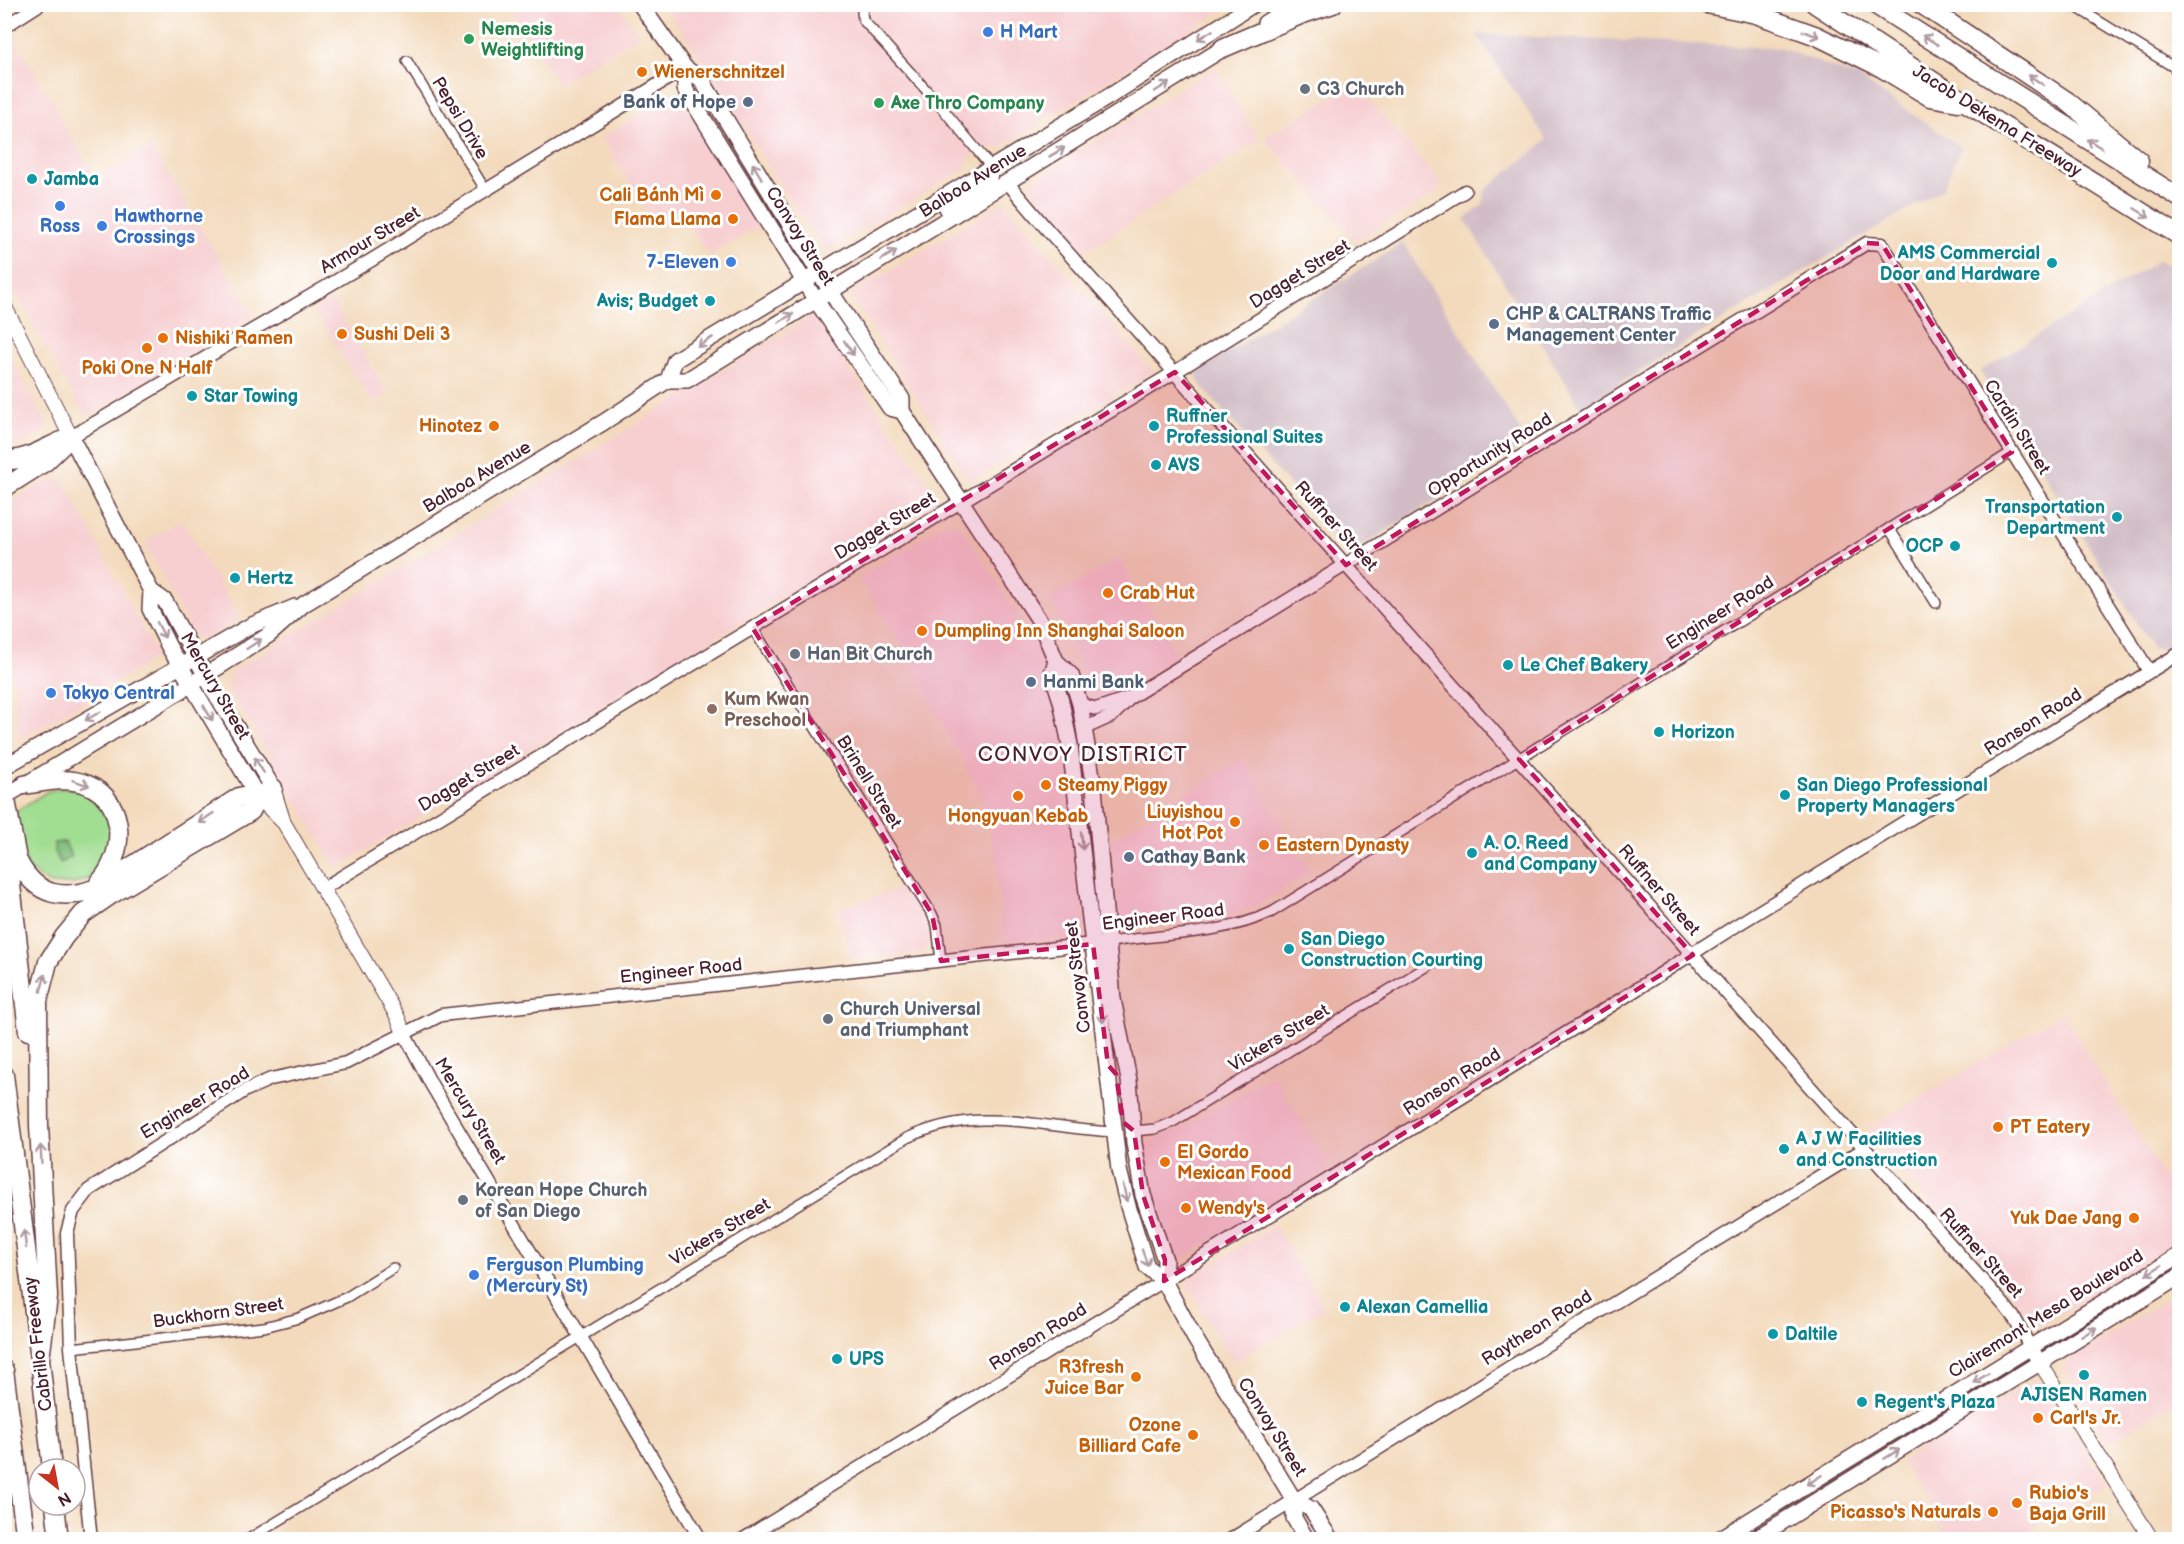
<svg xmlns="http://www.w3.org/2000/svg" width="2184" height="1544" viewBox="0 0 2184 1544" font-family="'Balsamiq Sans',sans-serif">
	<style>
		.built { fill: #f7cfd1 }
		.industrial { fill: #d2bdc6 }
		.green { fill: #a1de92; stroke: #767e5e; stroke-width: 1.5; fill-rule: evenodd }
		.forest { fill: #80bd7c; stroke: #656e54; stroke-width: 1.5 }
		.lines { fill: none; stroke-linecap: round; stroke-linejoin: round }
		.minor-casing { stroke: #633b41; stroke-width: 12 }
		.tertiary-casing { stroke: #633b41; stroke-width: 15 }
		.secondary-casing { stroke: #633b41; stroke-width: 16 }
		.primary-casing { stroke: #633b41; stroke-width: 18 }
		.motorway-casing { stroke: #633b41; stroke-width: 21 }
		.minor { stroke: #fff; stroke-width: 9 }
		.tertiary { stroke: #fff; stroke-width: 12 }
		.secondary { stroke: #fff; stroke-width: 14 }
		.primary { stroke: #fff; stroke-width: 15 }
		.motorway { stroke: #fff; stroke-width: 18 }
		.primary-bridge-casing { stroke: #633b41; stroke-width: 18; stroke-linecap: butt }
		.primary-bridge { stroke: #fff; stroke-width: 15 }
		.oneway { stroke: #ae9aa0 }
		.marked { fill: #c2185b; fill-opacity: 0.2; stroke: #c2185b; stroke-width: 4.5; stroke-dasharray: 12 8; stroke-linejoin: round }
		.shop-dot { fill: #3f7fe0; stroke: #fff; stroke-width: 2 }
		.leisure-dot { fill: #2e9e5b; stroke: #fff; stroke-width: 2 }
		.food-dot { fill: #e8710a; stroke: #fff; stroke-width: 2 }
		.worship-dot { fill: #6b7280; stroke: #fff; stroke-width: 2 }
		.service-dot { fill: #5c6f8a; stroke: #fff; stroke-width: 2 }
		.culture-dot { fill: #0f9aa8; stroke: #fff; stroke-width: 2 }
		.education-dot { fill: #8d6e63; stroke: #fff; stroke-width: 2 }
		.labels { text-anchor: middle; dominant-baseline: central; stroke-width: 6; stroke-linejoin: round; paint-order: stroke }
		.leisure-label { font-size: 18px; font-weight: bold; fill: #27864d; stroke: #fff; text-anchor: start }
		.shop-label { font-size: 18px; font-weight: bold; fill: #366cbe; stroke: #fff; text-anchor: start }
		.food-label { font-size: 18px; font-weight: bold; fill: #c56008; stroke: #fff; text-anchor: start }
		.worship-label { font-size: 18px; font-weight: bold; fill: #5b616d; stroke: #fff; text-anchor: start }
		.service-label { font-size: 18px; font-weight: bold; fill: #4e5e75; stroke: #fff; text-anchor: start }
		.street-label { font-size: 18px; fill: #4a1f2b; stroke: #fff }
		.culture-label { font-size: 18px; font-weight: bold; fill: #0d838f; stroke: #fff; text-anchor: start }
		.education-label { font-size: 18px; font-weight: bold; fill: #785e54; stroke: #fff; text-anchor: start }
		.quarter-label { font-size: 21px; letter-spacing: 1.5px; fill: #4a1f2b; stroke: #fff }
	</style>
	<rect width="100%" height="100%" fill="#fff"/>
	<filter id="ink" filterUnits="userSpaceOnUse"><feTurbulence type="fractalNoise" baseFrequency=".0167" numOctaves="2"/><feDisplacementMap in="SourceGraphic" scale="12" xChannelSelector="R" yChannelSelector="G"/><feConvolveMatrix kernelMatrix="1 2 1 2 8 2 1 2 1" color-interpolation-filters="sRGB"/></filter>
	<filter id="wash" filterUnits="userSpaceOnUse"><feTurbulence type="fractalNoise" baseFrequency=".008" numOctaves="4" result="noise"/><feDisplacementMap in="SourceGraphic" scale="24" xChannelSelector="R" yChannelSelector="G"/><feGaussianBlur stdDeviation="1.35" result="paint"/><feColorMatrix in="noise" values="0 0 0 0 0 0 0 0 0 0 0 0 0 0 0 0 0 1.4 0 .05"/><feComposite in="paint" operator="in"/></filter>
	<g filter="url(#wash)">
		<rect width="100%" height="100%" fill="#f3dabc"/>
		<path class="built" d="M834,4L836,7L840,4L1231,5L1001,147L992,148L989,146L969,157L966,167L956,174L826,251L794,207L695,49L663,5Z
			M508,5H617L639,35L558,84Z
			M13,35L96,179L151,146L254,316L90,415L81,410L5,273L4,40Z
			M1215,67L1259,140L1083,253L1032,190V181Z
			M1350,86H1357L1441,182L1436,193L1356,241L1264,138Z
			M673,96L680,97L760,226L709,256L682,213L657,228L601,137Z
			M1004,202L1154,372L970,482L850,294Z
			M331,299L388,393L372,403L314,310Z
			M813,315L941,502L336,868L228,688L230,673Z
			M4,345L48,426L42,433L17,445H5Z
			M59,479L66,485L158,657L19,740L5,600V507L42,483Z
			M181,520L240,618L205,639L197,638L192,634L145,542Z
			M944,524H953L960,526L998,583L1036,645L1046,671L1067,748L1086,925L1077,936L1003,942L995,852L980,791L971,778L959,750H955L916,668L859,578Z
			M1119,558L1177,655L1102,701H1098L1091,697L1087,690L1083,673L1065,625L1049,599Z
			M1242,759L1310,873L1254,907L1236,914L1126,926L1119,920L1111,840Z
			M905,886L926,919L931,935L930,944L923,952L919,954L853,960L838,910Z
			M2062,1013L2179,1201V1241L2043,1325L2031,1322L2014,1298L1866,1130Z
			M1273,1074L1329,1168L1185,1257L1177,1258L1171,1251L1157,1206L1150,1182L1144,1143L1187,1126Z
			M1275,1226L1325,1308L1233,1362L1187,1285L1190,1276Z
			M2179,1291V1398L2109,1443L2064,1367L2068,1361Z
			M2034,1380L2041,1382L2107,1483L2018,1539H1949L1901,1461Z"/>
		<path class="industrial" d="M1476,34L1781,48L1858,77L1961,147L1943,189L1738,310L1581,408L1465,219L1483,205L1484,191L1547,140Z
			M1403,243L1528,443L1350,553L1201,386L1197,378L1199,370Z
			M2159,260L2180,272V640L2162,649L2152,648L1980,371Z"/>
		<path class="green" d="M63,788C94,788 100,801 114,825L103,866L90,878L73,884H50L32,872L19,850L15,812L48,791ZM65,842L71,857L60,862L54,843Z"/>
		<path class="forest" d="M65,842L71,857L61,863L54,852V843Z"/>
	</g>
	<g filter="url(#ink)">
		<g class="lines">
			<g class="minor-casing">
				<path id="minor" d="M865,4L862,12L863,20L937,102L991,167
					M2071,4L2180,71
					M407,61L486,191
					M1889,528L1936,603
					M752,627L932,914L937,925L941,961
					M1109,942C1162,934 1224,935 1272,912L2012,452
					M1134,1131L1155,1129L1173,1122L1436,961
					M71,1348L264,1327L299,1318L347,1297L393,1268
					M247,1540L907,1138C983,1103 1038,1129 1115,1132"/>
			</g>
			<g class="tertiary-casing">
				<path id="tertiary" d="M4,27L40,4
					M1007,182L1045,227L2004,1305L2015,1319L2030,1347
					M71,437L370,261L685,68
					M1080,704L1096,709L1131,697L1867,243L1882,244L2149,671
					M1085,728L1112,716L1128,700
					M322,889L1175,372L1465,191
					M404,1033L431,1084L701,1540
					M91,1540L71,1348L67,1233L73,1211L89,1190L246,1090L271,1079L346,1063L441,1015L1102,943
					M742,1540L1612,1005L1737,925L2180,653
					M1230,1540L1864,1149"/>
			</g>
			<g class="secondary-casing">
				<path id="secondary" d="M4,305L71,437
					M273,788L284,823L397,1016L404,1033
					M258,797L282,821
					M2030,1347L2152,1540"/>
			</g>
			<g class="primary-casing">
				<path id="primary" d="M640,4L685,68L701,79L838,303L902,399V411L1039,620L1056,661L1071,675L1080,704L1094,788L1113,999L1129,1080L1134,1143L1143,1195L1165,1260L1164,1281
					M1265,23L1296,4
					M685,68V89L815,299L890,408L902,411
					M947,208L989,179L990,173
					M668,380L675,360L1113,94L1254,4
					M71,437L151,591L150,609L169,647L258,797
					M151,591L165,601L214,691L273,788
					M1056,661L1052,673L1061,701L1070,745L1119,1170L1128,1206L1147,1267L1164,1281L1194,1337L1294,1500L1311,1509L1331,1540
					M4,767L250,626L295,607
					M28,783L182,690L269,635L304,604L604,422L668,380H687L1232,43
					M1294,1500V1518L1307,1540
					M1718,1540L2180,1255
					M1753,1540L2180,1276"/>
			</g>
			<g class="motorway-casing">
				<path id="motorway" d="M1707,4L1756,14L1817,36L1882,68L1930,97L1958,102
					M1815,4L1968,104L2180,236
					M1874,4L2180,198
					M1921,4L2067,101L2139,161
					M1223,48L1300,15L1333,4
					M4,459C21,464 48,446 64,440
					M4,488L45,462L71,437
					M24,785C45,782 67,776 88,785C128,802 125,856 99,883
					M5,795L17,859C35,897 65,902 101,886L239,797L248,795L258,797
					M7,850L28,1031
					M4,1075L40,1359L52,1469
					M40,1359L48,1297L39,1125L38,1001L48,962L64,937L83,914L109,896L251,811L258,797L273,788
					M4,1370L26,1540
					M55,1505L59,1540"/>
			</g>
			<use href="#minor" class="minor"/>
			<use href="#tertiary" class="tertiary"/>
			<use href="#secondary" class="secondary"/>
			<use href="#primary" class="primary"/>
			<use href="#motorway" class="motorway"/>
			<g class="primary-bridge-casing">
				<path id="primary-bridge" d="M4,797L24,785"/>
			</g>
			<use href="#primary-bridge" class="primary-bridge"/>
		</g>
		<defs><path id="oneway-shaft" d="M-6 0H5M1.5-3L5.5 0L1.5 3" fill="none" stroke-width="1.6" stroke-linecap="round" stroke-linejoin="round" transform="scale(1.5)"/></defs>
		<g class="oneway">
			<use href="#oneway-shaft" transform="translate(1811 34) rotate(21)"/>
			<use href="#oneway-shaft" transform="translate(1205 35) rotate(148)"/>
			<use href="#oneway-shaft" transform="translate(1930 40) rotate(-148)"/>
			<use href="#oneway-shaft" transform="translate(2036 80) rotate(-146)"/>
			<use href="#oneway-shaft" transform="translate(1162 87) rotate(-32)"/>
			<use href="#oneway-shaft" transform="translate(2095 144) rotate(-148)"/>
			<use href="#oneway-shaft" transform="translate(1057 152) rotate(-31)"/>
			<use href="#oneway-shaft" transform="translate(757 171) rotate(-121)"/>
			<use href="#oneway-shaft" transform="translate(2142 213) rotate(32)"/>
			<use href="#oneway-shaft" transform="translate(889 255) rotate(-31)"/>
			<use href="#oneway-shaft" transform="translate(786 318) rotate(-32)"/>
			<use href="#oneway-shaft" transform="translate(705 342) rotate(149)"/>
			<use href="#oneway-shaft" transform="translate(849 348) rotate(56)"/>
			<use href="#oneway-shaft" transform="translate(161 630) rotate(63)"/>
			<use href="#oneway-shaft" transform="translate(254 644) rotate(-33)"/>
			<use href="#oneway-shaft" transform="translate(208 713) rotate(59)"/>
			<use href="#oneway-shaft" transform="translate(93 716) rotate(150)"/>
			<use href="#oneway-shaft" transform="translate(259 765) rotate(-122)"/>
			<use href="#oneway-shaft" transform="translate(81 783) rotate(18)"/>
			<use href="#oneway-shaft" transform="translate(206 818) rotate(147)"/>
			<use href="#oneway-shaft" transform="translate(1082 841) rotate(84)"/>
			<use href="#oneway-shaft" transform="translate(43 983) rotate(-75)"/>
			<use href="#oneway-shaft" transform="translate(1102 1014) rotate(84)"/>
			<use href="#oneway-shaft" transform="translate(41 1154) rotate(-93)"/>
			<use href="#oneway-shaft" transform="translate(1125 1193) rotate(76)"/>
			<use href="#oneway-shaft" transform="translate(25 1239) rotate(-97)"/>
			<use href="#oneway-shaft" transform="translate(1145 1258) rotate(70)"/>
			<use href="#oneway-shaft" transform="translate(2154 1270) rotate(148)"/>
			<use href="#oneway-shaft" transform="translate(2089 1332) rotate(-32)"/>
			<use href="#oneway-shaft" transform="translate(1981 1378) rotate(148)"/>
			<use href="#oneway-shaft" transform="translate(1892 1454) rotate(-32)"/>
			<use href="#oneway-shaft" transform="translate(1814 1480) rotate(148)"/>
		</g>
	</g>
	<path class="marked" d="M1867,243L1882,244L2012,452L1519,759L1693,955L1164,1281L1165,1260L1143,1195L1134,1131L1123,1122L1116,1074L1108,1065L1093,944L941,961L932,914L752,627L1175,372L1346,565Z"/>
	<g class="shop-dot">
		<circle cx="988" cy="32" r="6"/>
		<circle cx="60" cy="206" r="6"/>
		<circle cx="102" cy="226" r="6"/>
		<circle cx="731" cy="262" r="6"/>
		<circle cx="51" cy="693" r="6"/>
		<circle cx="474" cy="1275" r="6"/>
	</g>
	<g class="leisure-dot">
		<circle cx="469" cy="39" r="6"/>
		<circle cx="879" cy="103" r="6"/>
	</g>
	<g class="food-dot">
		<circle cx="642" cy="72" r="6"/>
		<circle cx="716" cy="195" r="6"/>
		<circle cx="733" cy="219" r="6"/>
		<circle cx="342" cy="334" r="6"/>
		<circle cx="163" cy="338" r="6"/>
		<circle cx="147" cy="348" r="6"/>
		<circle cx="494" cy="426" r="6"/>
		<circle cx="1108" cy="593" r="6"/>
		<circle cx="922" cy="631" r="6"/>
		<circle cx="1046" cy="785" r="6"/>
		<circle cx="1018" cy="796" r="6"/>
		<circle cx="1235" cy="822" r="6"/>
		<circle cx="1264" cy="845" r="6"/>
		<circle cx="1998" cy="1127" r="6"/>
		<circle cx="1165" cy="1162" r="6"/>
		<circle cx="1186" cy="1208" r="6"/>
		<circle cx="2134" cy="1218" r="6"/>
		<circle cx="1136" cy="1377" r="6"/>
		<circle cx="2038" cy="1418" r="6"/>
		<circle cx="1193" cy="1435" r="6"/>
		<circle cx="2017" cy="1503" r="6"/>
		<circle cx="1993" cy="1512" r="6"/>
	</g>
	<g class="worship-dot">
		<circle cx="1305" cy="89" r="6"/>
		<circle cx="795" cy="654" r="6"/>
		<circle cx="828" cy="1019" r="6"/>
		<circle cx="463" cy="1200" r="6"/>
	</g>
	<g class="service-dot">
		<circle cx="748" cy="102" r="6"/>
		<circle cx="1494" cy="324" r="6"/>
		<circle cx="1031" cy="682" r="6"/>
		<circle cx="1129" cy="857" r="6"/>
	</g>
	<g class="culture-dot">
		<circle cx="32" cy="179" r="6"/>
		<circle cx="2052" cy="263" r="6"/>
		<circle cx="710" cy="301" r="6"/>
		<circle cx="192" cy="396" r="6"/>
		<circle cx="1154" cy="426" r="6"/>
		<circle cx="1156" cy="465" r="6"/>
		<circle cx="2117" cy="517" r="6"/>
		<circle cx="1955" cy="546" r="6"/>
		<circle cx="235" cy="578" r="6"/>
		<circle cx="1508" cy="665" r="6"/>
		<circle cx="1659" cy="732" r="6"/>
		<circle cx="1785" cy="795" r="6"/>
		<circle cx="1472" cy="853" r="6"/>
		<circle cx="1289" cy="949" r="6"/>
		<circle cx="1784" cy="1149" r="6"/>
		<circle cx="1345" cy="1307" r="6"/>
		<circle cx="1773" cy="1334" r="6"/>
		<circle cx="837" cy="1359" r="6"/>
		<circle cx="2084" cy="1375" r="6"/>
		<circle cx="1862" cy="1402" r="6"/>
	</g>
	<circle class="education-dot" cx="712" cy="709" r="6"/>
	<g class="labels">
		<g class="leisure-label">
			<text x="481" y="29">Nemesis<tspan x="481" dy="21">Weightlifting</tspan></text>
			<text x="891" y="103">Axe Thro Company</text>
		</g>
		<g class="shop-label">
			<text x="1000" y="32">H Mart</text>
			<text x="114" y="216">Hawthorne<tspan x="114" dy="21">Crossings</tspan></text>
			<text x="60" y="226" text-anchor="middle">Ross</text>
			<text x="719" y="262" text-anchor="end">7-Eleven</text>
			<text x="63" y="693">Tokyo Central</text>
			<text x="486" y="1265">Ferguson Plumbing<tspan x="486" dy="21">(Mercury St)</tspan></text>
		</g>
		<g class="food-label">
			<text x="654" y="72">Wienerschnitzel</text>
			<text x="704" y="195" text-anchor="end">Cali Bánh Mì</text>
			<text x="721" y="219" text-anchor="end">Flama Llama</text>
			<text x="354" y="334">Sushi Deli 3</text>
			<text x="175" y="338">Nishiki Ramen</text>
			<text x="147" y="368" text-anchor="middle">Poki One N Half</text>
			<text x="482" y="426" text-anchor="end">Hinotez</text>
			<text x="1120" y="593">Crab Hut</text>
			<text x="934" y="631">Dumpling Inn Shanghai Saloon</text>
			<text x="1058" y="785">Steamy Piggy</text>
			<text x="1223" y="812" text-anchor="end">Liuyishou<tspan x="1223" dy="21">Hot Pot</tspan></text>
			<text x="1018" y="816" text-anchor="middle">Hongyuan Kebab</text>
			<text x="1276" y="845">Eastern Dynasty</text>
			<text x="2010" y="1127">PT Eatery</text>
			<text x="1177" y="1152">El Gordo<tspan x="1177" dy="21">Mexican Food</tspan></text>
			<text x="1198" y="1208">Wendy's</text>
			<text x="2122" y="1218" text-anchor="end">Yuk Dae Jang</text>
			<text x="1124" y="1367" text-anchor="end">R3fresh<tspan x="1124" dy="21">Juice Bar</tspan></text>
			<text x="2050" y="1418">Carl's Jr.</text>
			<text x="1181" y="1425" text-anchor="end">Ozone<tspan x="1181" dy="21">Billiard Cafe</tspan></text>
			<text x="2029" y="1493">Rubio's<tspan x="2029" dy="21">Baja Grill</tspan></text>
			<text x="1981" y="1512" text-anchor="end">Picasso's Naturals</text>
		</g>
		<g class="worship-label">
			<text x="1317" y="89">C3 Church</text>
			<text x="807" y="654">Han Bit Church</text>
			<text x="840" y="1009">Church Universal<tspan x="840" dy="21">and Triumphant</tspan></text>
			<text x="475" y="1190">Korean Hope Church<tspan x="475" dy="21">of San Diego</tspan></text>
		</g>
		<g class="service-label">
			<text x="736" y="102" text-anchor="end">Bank of Hope</text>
			<text x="1506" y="314">CHP &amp; CALTRANS Traffic<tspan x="1506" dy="21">Management Center</tspan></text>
			<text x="1043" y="682">Hanmi Bank</text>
			<text x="1141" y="857">Cathay Bank</text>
		</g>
		<g class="street-label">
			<text transform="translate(460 118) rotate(59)">Pepsi Drive</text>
			<text transform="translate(1997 121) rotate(32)">Jacob Dekema Freeway</text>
			<text transform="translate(973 181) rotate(-32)">Balboa Avenue</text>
			<text transform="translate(800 236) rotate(58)">Convoy Street</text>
			<text transform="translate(370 240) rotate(-31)">Armour Street</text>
			<text transform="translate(1300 274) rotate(-32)">Dagget Street</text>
			<text transform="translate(2017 427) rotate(58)">Cardin Street</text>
			<text transform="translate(1490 455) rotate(-32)">Opportunity Road</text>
			<text transform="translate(477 477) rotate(-31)">Balboa Avenue</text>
			<text transform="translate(885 526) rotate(-31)">Dagget Street</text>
			<text transform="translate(1336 526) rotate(48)">Ruffner Street</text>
			<text transform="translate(1720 613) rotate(-32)">Engineer Road</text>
			<text transform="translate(215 686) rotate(60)">Mercury Street</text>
			<text transform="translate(2033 722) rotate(-32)">Ronson Road</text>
			<text transform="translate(469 778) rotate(-31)">Dagget Street</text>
			<text transform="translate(869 782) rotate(58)">Brinell Street</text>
			<text transform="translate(1659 890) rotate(49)">Ruffner Street</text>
			<text transform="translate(1163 917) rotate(-7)">Engineer Road</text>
			<text transform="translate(681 971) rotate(-6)">Engineer Road</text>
			<text transform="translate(1078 977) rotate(-97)">Convoy Street</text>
			<text transform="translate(1279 1038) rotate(-31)">Vickers Street</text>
			<text transform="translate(1452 1082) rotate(-32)">Ronson Road</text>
			<text transform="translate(195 1103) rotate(-31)">Engineer Road</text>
			<text transform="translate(470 1111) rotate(59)">Mercury Street</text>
			<text transform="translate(720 1232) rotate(-31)">Vickers Street</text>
			<text transform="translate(1981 1253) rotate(48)">Ruffner Street</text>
			<text transform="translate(218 1313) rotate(-8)">Buckhorn Street</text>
			<text transform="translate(2046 1314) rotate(-32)">Clairemont Mesa Boulevard</text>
			<text transform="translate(1537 1328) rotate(-32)">Raytheon Road</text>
			<text transform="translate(1038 1337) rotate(-32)">Ronson Road</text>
			<text transform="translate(38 1344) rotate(-97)">Cabrillo Freeway</text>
			<text transform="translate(1272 1427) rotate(58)">Convoy Street</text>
		</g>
		<g class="culture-label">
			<text x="44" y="179">Jamba</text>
			<text x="2040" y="253" text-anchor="end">AMS Commercial<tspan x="2040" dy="21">Door and Hardware</tspan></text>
			<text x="698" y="301" text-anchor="end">Avis; Budget</text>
			<text x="204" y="396">Star Towing</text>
			<text x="1166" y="416">Ruffner<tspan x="1166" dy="21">Professional Suites</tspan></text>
			<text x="1168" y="465">AVS</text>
			<text x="2105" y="507" text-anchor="end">Transportation<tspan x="2105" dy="21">Department</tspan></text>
			<text x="1943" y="546" text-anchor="end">OCP</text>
			<text x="247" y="578">Hertz</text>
			<text x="1520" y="665">Le Chef Bakery</text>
			<text x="1671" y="732">Horizon</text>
			<text x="1797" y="785">San Diego Professional<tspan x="1797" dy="21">Property Managers</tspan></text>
			<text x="1484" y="843">A. O. Reed<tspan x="1484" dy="21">and Company</tspan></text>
			<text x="1301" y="939">San Diego<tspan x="1301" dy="21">Construction Courting</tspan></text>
			<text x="1796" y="1139">A J W Facilities<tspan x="1796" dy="21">and Construction</tspan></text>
			<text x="1357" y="1307">Alexan Camellia</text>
			<text x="1785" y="1334">Daltile</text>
			<text x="849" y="1359">UPS</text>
			<text x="2084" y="1395" text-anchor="middle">AJISEN Ramen</text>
			<text x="1874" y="1402">Regent's Plaza</text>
		</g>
		<g class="education-label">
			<text x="724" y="699">Kum Kwan<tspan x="724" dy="21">Preschool</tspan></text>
		</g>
		<g class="quarter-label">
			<text x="1083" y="754">CONVOY DISTRICT</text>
		</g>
	</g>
	<rect width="2184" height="1544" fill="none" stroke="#fff" stroke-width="24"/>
	<g transform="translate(57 1487) rotate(149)"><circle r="28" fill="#ffffff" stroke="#b7a5aa" stroke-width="1.5"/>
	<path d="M0-4.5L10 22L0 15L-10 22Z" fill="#c8321e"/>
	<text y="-9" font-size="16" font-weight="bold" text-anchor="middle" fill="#4a1f2b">N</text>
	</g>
</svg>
